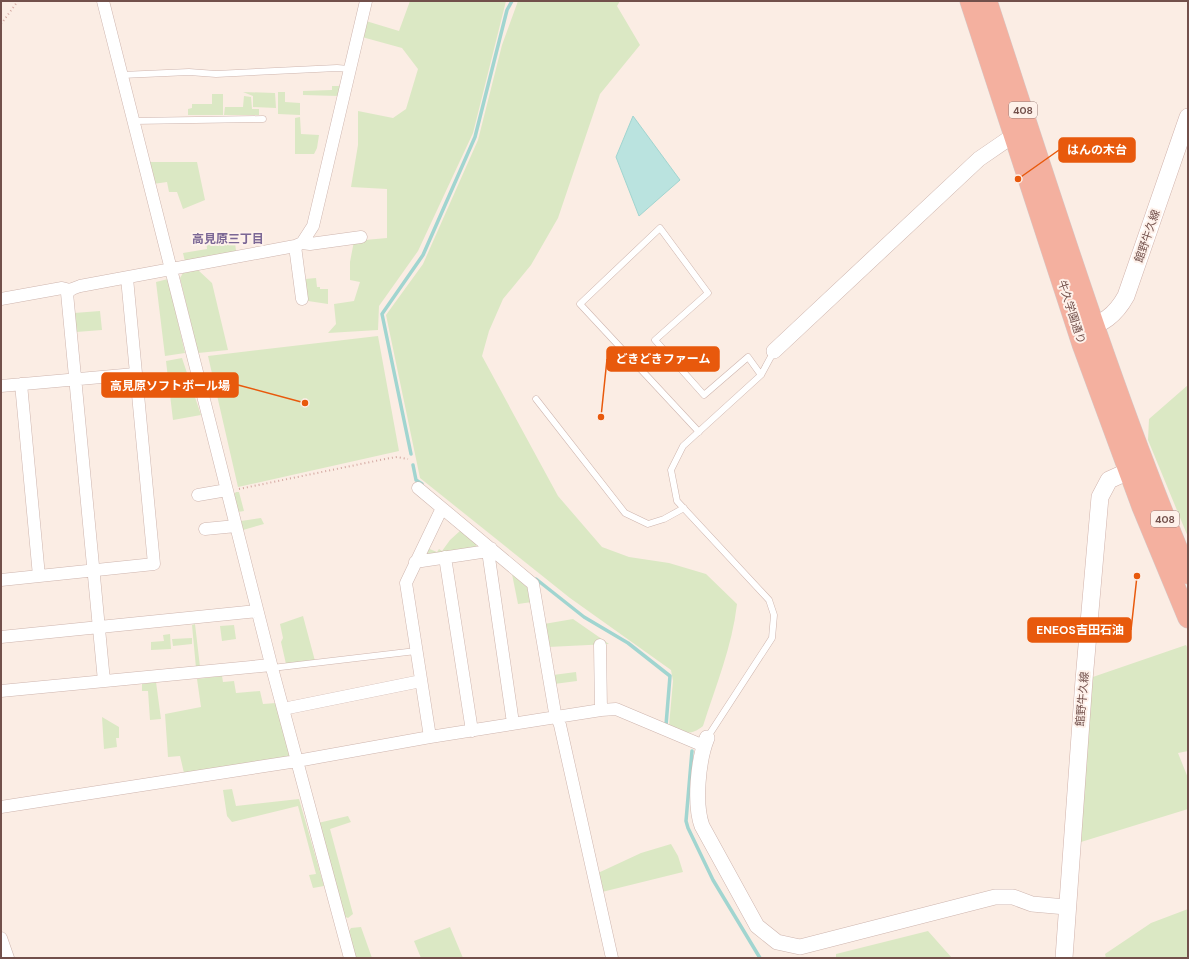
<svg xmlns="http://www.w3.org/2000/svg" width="1189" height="959" viewBox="0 0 1189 959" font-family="'DM Sans','Noto Sans JP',sans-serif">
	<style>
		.green { fill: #dbe8c4 }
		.water { fill: #bae3df; stroke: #a1d5d0 }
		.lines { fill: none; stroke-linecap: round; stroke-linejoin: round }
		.stream { stroke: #a1d5d0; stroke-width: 3.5 }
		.service-casing { stroke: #ceb5ae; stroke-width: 7 }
		.minor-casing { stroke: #ceb5ae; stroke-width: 13 }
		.tertiary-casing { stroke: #ceb5ae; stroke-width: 16 }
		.secondary-casing { stroke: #d1b3ac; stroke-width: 18 }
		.trunk-casing { stroke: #d5cac9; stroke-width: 21 }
		.path { stroke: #d4a8a1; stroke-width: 2; stroke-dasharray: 1 3; stroke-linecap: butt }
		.service { stroke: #fff; stroke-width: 6 }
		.minor { stroke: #fff; stroke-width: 12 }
		.tertiary { stroke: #fff; stroke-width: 15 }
		.secondary { stroke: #fff; stroke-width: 17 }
		.trunk { stroke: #f4b09f; stroke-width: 20 }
		.labels { text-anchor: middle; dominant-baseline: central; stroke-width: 4; stroke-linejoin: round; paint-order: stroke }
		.shield { fill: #fef1ea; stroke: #9c807b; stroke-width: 1 }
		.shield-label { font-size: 10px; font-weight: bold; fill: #72504b }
		.street-label { font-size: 11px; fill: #72504b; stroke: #fef1ea }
		.neighbourhood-label { font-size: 12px; font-weight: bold; fill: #7b6795; stroke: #fef1ea }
		.leader { fill: none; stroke: #e8590c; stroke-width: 1.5 }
		.callout-dot { fill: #e8590c; stroke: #fef1ea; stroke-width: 1.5 }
		.callout { fill: #e8590c; stroke: #e8590c; stroke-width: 1.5 }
		.callout-label { font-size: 12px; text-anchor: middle; font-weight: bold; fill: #fff }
	</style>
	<rect width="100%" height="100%" fill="#fbede4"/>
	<path class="green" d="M410,1H506L473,133L418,251L379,306L378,330L328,333L336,324L334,304L354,301L360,282L350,280V262L354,241L387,238V189L351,187L358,145V111L393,118L406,109L418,69L402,48L362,37L366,21L399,31Z
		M518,1H620L617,6L640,45L600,94L558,218L531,265L503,299L489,331L482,356L558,496L602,547L629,557L669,563L706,574L737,604C732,647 716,685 703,726C689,737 684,732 669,726L673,681L671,670L570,598L420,478L386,315L423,264L478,140L502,45Z
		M332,86H341L339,96L303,95V91L332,90Z
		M243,92L275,93L276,108L253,107V96Z
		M278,92H285V102L300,103V115L278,114Z
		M212,94H223V115H188V109L192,108V104H212Z
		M244,96L251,97L252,109H259V115H224L225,107H243Z
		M300,117L301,134L319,135L317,148L314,154H295V118Z
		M149,162H197L205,200L183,209L177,192H169L167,182L153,184Z
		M234,233L236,251L185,262L183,253L207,249L206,238Z
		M198,270L212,283L228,350L198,353L180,278L183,273Z
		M316,278L317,287H320V289H328V304L308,301L307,299L305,279Z
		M168,279L185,353L165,356L156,282Z
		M100,311L102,330L76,332L74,313Z
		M378,336L399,451L238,487L208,356Z
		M182,358L201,415L173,420L166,361Z
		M1188,385V537L1148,440L1149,419Z
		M236,492H239L244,511L238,512L234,494Z
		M261,518L264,524L243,530L241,521Z
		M461,530L477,544L475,549L429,556L425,550L427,548L437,552L439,549L442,551L450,540Z
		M512,574L529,589L532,602L518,604Z
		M303,616L315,661L286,664L281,642L283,638L280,624Z
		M573,619L609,644L548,647L544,624Z
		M195,624L200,667L196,668L192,625Z
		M234,625L236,639L222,641L220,626Z
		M170,634L171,649L151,650V642L164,641L163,635Z
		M192,638V644L173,646L172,639Z
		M1186,645L1188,649V751L1178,753L1188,778V809L1081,842L1087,679Z
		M576,672L577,681L554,684L553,675Z
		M222,676L223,682L234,681L236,693L260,691L263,704L276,703L291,759L184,773L180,756L168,757L165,714L201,707L197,679Z
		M156,682L161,719L150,720L148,691H142V684Z
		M102,717L119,727V738H116L117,747L104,749Z
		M232,789L236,806L299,799L324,886L313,888L309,875L316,874L298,806L232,822L227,816L223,790Z
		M348,816L351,822L330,829L353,914L348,918L343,916L318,823Z
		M671,844L678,856L683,872L602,892L598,873L641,853Z
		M1188,909V958H1106L1105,954L1151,923Z
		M361,927L372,958H354L348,933L351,928Z
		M450,927L463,958H421L414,941Z
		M928,931L952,958H836V954Z"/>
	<path class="water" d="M633,116L680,180L639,216L616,157Z"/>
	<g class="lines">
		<path class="stream" d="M411,454L382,314L423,255L475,137L507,10L512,1
			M413,465L416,480L422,484
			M536,579L584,617L628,643L670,676L666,725
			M692,751L686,821L688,828L713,880L760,958"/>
		<g class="service-casing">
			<path id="service" d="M122,75L189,72L216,74L337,68L349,69
				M134,121L263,119
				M536,399L625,513L648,524L664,519L684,508
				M699,432L580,304L660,228L708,293L655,340L704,395L748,357L761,375
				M272,668L416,651
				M707,738L772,638L774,615L769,600L677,501L671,470L683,446L761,375L774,351"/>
		</g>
		<g class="minor-casing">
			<path id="minor" d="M103,1L272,668L350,958
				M302,243L310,244L361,237
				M295,246L302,299
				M1,299L62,288L70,290
				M21,384L39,576
				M1,386L135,374
				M418,488L533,584L555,713L560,725L612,958
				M198,495L227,490
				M205,529L236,526
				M488,551L513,723
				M445,557L472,731
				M415,562L488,551L491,548
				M1,580L154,564L127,278
				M1,637L257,611
				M600,645L601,710
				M104,681L67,293L72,289L80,286L295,246L302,243L313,226L366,1
				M1,691L271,665
				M283,709L421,681
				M430,737L406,583L442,508
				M1,807L297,761L430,737L601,710L616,709L704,746
				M1,938L8,958"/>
		</g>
		<g class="tertiary-casing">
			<path id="tertiary" d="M774,351L979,159L1014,135
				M707,738C698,760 694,804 702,826L757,926L777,942L800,947L995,897H1013L1032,904L1066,907"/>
		</g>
		<g class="secondary-casing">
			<path id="secondary" d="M1082,331C1103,323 1115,316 1126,296L1188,117
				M1064,958L1084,680L1100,497L1109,480L1140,466"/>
		</g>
		<g class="trunk-casing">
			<path id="trunk" d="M970,1L1082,344L1142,507L1188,618
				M987,1C1050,193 1110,387 1188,574"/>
		</g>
		<path class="path" d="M1,24L18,1
			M239,489L385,459L397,457L408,459"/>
		<use href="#service" class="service"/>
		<use href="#minor" class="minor"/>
		<use href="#tertiary" class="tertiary"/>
		<use href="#secondary" class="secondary"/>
		<use href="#trunk" class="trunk"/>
	</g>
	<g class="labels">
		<g class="shield">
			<rect x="1009" y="102" width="28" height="16" rx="3"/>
			<rect x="1151" y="511" width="28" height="16" rx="3"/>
		</g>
		<g class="shield-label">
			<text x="1023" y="110">408</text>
			<text x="1165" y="519">408</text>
		</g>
		<g class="street-label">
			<text transform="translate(1147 236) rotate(-71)">館野牛久線</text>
			<text transform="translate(1072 312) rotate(72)">牛久学園通り</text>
			<text transform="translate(1082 699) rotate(-85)">館野牛久線</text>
		</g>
		<g class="neighbourhood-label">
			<text x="228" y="239">高見原三丁目</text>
		</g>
	</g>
	<path class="leader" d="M1018 179L1059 150M601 417L607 359M305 403L238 385M1137 576L1131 630"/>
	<g class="callout-dot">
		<circle cx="1018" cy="179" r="4"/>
		<circle cx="601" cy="417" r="4"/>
		<circle cx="305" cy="403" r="4"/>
		<circle cx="1137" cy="576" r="4"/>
	</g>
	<g class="callout">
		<rect x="1059" y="138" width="76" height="24" rx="4"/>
		<rect x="607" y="347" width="112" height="24" rx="4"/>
		<rect x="102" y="373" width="136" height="24" rx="4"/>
		<rect x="1028" y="618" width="103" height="24" rx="4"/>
	</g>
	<g class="callout-label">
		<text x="1097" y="154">はんの木台</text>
		<text x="663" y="363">どきどきファーム</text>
		<text x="170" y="390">高見原ソフトボール場</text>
		<text x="1080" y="634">ENEOS吉田石油</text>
	</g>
	<rect width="1189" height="959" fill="none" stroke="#72504b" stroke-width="4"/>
</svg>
